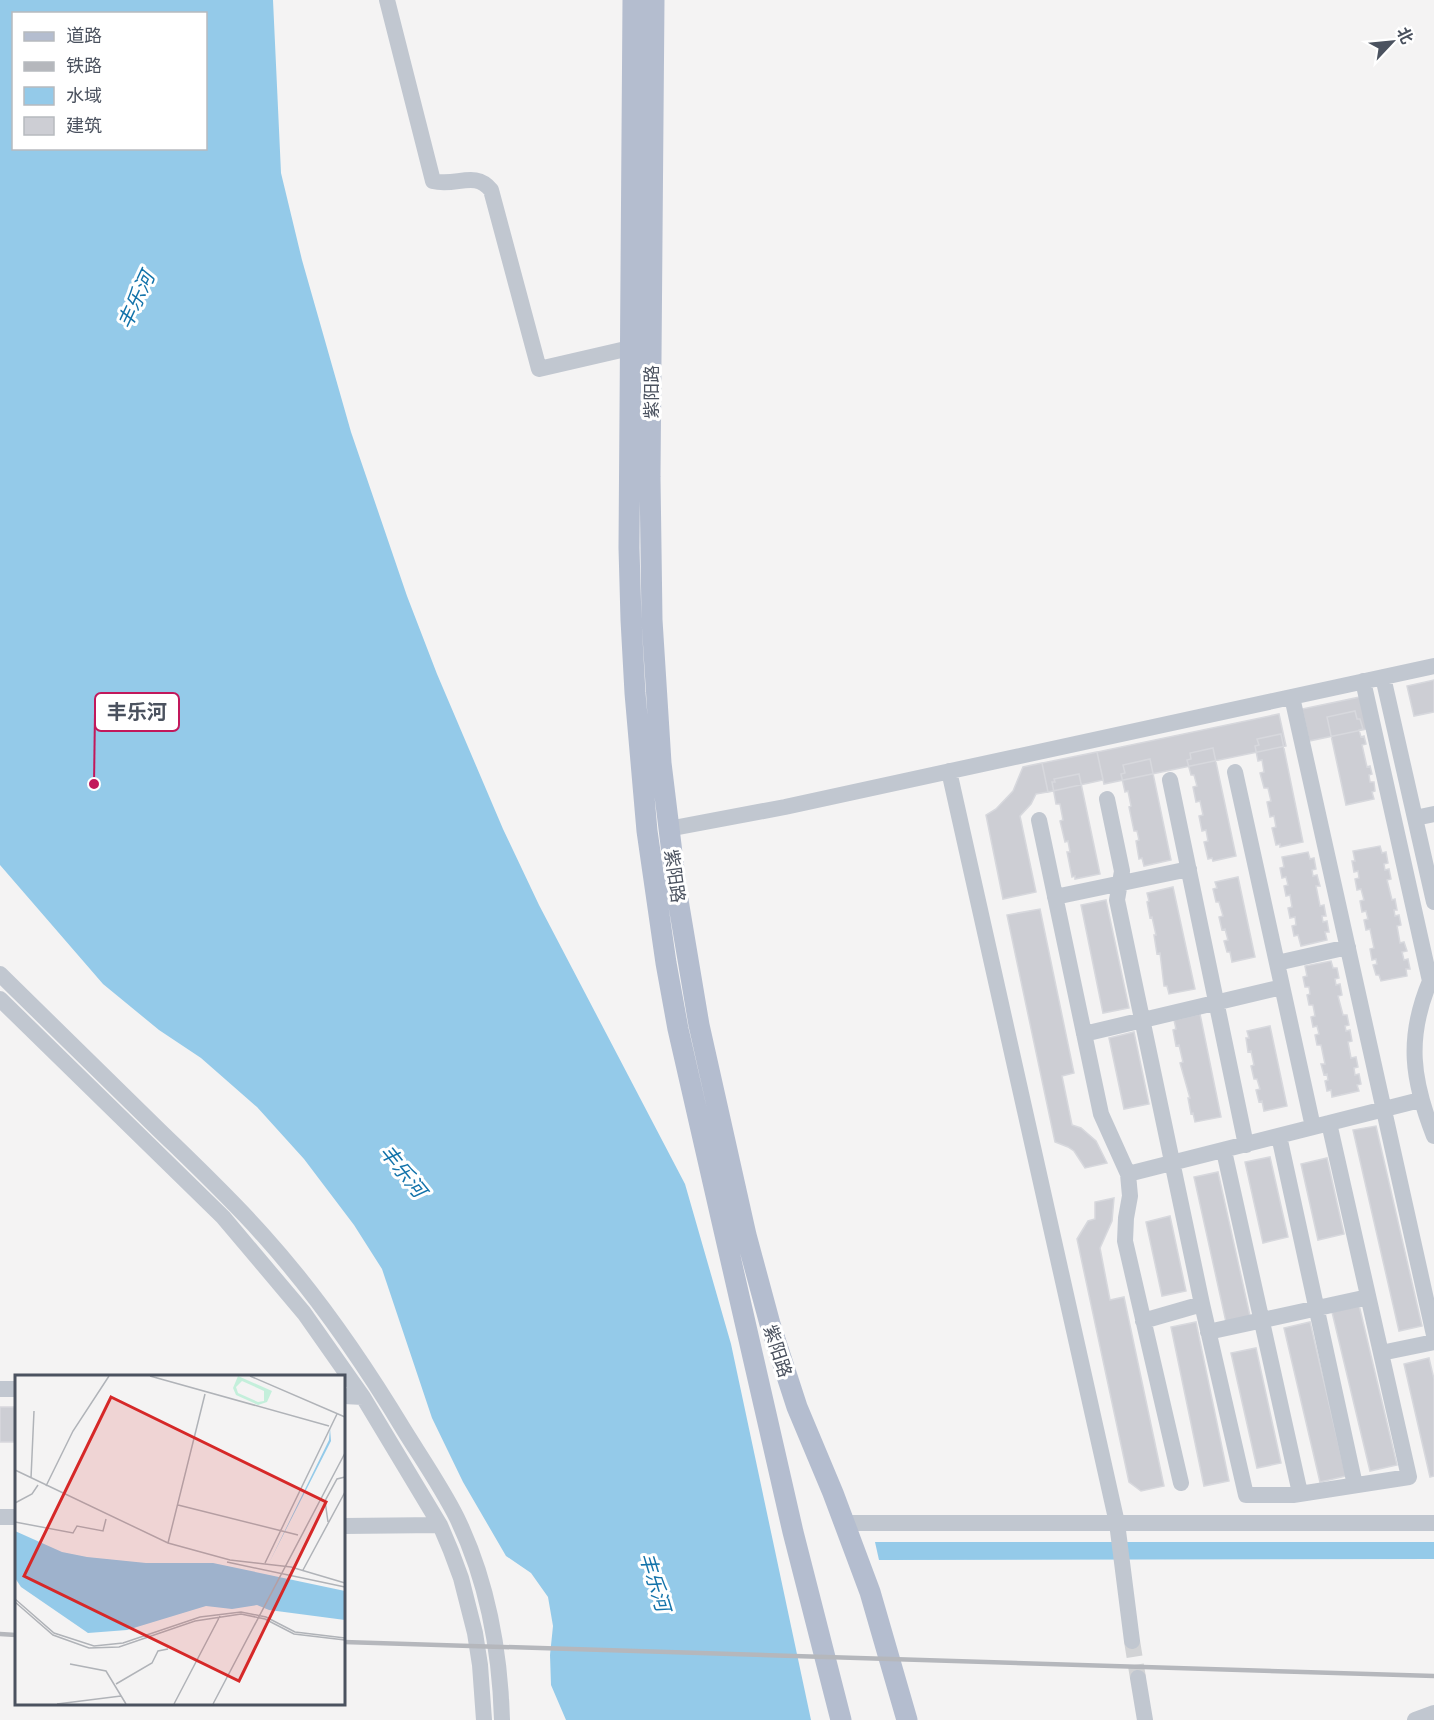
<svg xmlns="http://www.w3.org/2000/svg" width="1434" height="1720" viewBox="0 0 1434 1720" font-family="'Roboto Condensed','Noto Sans SC',sans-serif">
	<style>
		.water { fill: #94cae9; fill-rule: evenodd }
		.building { fill: #cdced4; stroke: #d7d8dd; stroke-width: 1.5 }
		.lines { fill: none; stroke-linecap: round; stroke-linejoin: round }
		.minor-tunnel { stroke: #d2d3d5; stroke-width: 16; stroke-dasharray: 16 8; stroke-linecap: butt }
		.minor { stroke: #c1c7d0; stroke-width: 16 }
		.major { stroke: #b4bdcf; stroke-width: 21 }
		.rail { stroke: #b5b7bc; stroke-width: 4.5 }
		.labels { text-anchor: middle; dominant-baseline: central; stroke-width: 6; stroke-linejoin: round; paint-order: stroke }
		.street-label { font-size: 18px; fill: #4b525f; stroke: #fff }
		.water-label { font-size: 20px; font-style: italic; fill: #1373aa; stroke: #fff }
		.inset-road { fill: none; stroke: #b0b3b8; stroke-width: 1.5 }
		.view { fill: #d62828; fill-opacity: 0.15; stroke: #d62828; stroke-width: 3 }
		.inset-edge { fill: none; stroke: #4b525f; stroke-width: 3 }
		.leader { fill: none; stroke: #c2185b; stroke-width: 2 }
		.callout-dot { fill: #c2185b; stroke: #fff; stroke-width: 2 }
		.callout { fill: #fff; stroke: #c2185b; stroke-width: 2 }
		.callout-label { font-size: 20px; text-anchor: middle; font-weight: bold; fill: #4b525f }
	</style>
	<rect width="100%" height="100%" fill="#f4f3f3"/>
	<path class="water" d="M0,0H273L281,173L302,260L351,432L407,596L437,674L503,829L539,905L685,1184L731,1344L811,1720H566L551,1685L550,1655L553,1626L548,1597L531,1573L506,1556L463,1482L432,1418L382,1269L354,1225L304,1159L257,1107L201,1058L159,1030L103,984L0,865ZM14,14H206V148H14Z
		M875,1542H1434V1559L879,1560Z"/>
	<path class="building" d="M1434,680V712L1414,716L1407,686Z
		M1360,697L1367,729L1309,741L1302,709Z
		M1355,711L1357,719H1360L1363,729L1359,730L1361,737L1364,736L1366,744L1362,745L1367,767L1370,766L1372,774L1369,775L1370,782H1374L1375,791L1372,792L1374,799L1346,805L1327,717Z
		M1279,714L1286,746L1104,784L1097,752Z
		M1281,734L1303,842L1280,847V844L1276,845L1272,828L1276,827L1274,816L1270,817L1267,802L1271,801L1268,788H1264L1260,773L1264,772L1262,760L1258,761L1255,746L1259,745L1257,739Z
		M1213,748L1236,856L1213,861L1212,858L1208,859L1204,842L1208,841L1206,830L1202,831L1199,816L1203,815L1200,801L1196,802L1193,787L1197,786L1194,775H1191L1187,760L1191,759L1190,753Z
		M1097,752L1103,780L1048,792L1042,763Z
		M1150,759L1171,860L1144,866L1142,858L1139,859L1136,841L1139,840L1137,831H1134L1129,807L1131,806L1128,791L1125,792L1121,774L1125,773L1123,765Z
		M1042,763L1048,792L1036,794L1031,804L1020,816L1036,892L1003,899L986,815L996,809L1013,791L1023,767Z
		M1079,774L1100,874L1075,879V876L1072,877L1067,852H1070L1068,841L1065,842L1060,821L1063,820L1060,804H1056L1052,782H1055L1054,779Z
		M1380,846L1382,853L1386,852L1388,863L1384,864L1385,870L1389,869L1391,879L1387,880L1392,900L1395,899L1397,910H1394L1395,916L1399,915L1401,925L1397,926L1400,943L1404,942L1407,951L1402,952L1404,960L1408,959L1410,969H1406L1407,976L1381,981L1379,975H1376L1373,965L1377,964L1376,959L1372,960L1370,949L1374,948L1370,929L1366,930L1364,920L1368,919L1366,911L1362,912L1360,901L1364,900L1361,889L1357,890L1355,879L1359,878L1358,871L1354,872L1352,861H1355L1353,851Z
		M1308,852L1310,859L1314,858L1316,869L1312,870L1313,876L1317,875L1320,886H1316L1320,906L1324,905L1326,916H1322L1323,922L1327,921L1329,932H1325L1327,940L1301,946L1298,935L1294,936L1292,926L1296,925L1295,917L1290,918L1288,908L1292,907L1290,895L1286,896L1284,886L1288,885L1286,877L1282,878L1280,868L1284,867L1282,857Z
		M1238,877L1255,957L1232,962L1230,952H1227L1224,941L1228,940L1225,929L1222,930L1219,917L1223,916L1219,902H1216L1213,889L1217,888L1215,882Z
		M1173,887L1195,989L1169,994L1167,986H1164L1160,953L1157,954L1154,935H1156L1152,917L1150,918L1147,902L1149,901L1147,893Z
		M1106,900L1129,1008L1103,1013L1081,905Z
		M1040,909L1074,1073L1062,1076L1072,1125L1081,1128L1096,1141L1107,1163L1085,1168L1074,1151L1068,1147L1055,1142L1007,915Z
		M1331,961L1333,968H1337L1339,978L1335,979L1336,985L1340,984L1342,995L1338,996L1343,1015H1347L1349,1025L1345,1026L1346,1031L1350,1030L1352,1041L1348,1042L1351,1058L1356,1057L1358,1067L1354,1068L1355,1075L1359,1074L1361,1084L1357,1085L1359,1091L1332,1097L1331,1090L1327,1091L1325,1081L1328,1080L1327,1074L1324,1075L1321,1064H1325L1321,1045H1317L1315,1035L1319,1034L1317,1026L1313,1027L1311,1017L1315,1016L1313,1005H1309L1307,995L1310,994L1309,987H1305L1303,977L1307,976L1305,966Z
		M1200,1014L1221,1117L1195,1122L1193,1113L1191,1114L1188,1098H1190L1180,1063L1183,1062L1179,1045L1176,1046L1173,1030L1176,1029L1174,1020Z
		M1270,1026L1287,1106L1264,1111L1262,1101L1259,1102L1256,1090L1260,1089L1257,1079H1254L1251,1066L1254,1065L1251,1051L1248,1052L1246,1038H1249L1247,1031Z
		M1134,1032L1149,1104L1124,1109L1109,1038Z
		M1376,1126L1422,1326L1399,1331L1353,1130Z
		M1270,1157L1288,1237L1263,1243L1245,1162Z
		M1327,1158L1344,1234L1318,1240L1301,1164Z
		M1218,1172L1250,1316L1226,1322L1194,1177Z
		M1114,1198L1112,1221L1100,1248L1110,1300L1124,1297L1164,1486L1141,1491L1129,1482L1077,1239L1088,1221L1095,1219V1202Z
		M1170,1216L1186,1291L1162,1296L1146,1222Z
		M1359,1305L1397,1465L1370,1471L1332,1312Z
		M1196,1322L1229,1481L1204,1486L1171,1327Z
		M1310,1322L1346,1476L1320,1482L1284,1328Z
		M1256,1348L1281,1463L1257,1468L1231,1353Z
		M1429,1358L1434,1379V1476L1430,1477L1404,1364Z
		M0,1407H16V1442H0Z"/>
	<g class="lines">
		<path class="minor-tunnel" d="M1132,1641L1138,1678"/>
		<path class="minor" d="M387,0L433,181C456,187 475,170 491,190L539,369L630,348
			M1383,677L1434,902
			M1363,681L1430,981
			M1292,697L1434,1335
			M949,771L1117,1523L1132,1641
			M1235,772L1313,1127
			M1170,780L1246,1145
			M1107,799L1122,871L1117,900L1202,1304L1246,1495H1293L1409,1477L1329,1123
			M1415,818L1434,814
			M1039,820L1101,1114L1128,1174L1130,1196L1126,1218L1125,1241L1181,1483
			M668,829L785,807L1434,666
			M1055,897L1189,869
			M1277,963L1348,947
			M0,974C53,1026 106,1078 159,1130C194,1164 230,1198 263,1235C317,1295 363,1362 404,1430C422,1459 442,1488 457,1518C487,1580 500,1651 502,1720
			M1434,981H1430C1406,1038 1412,1080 1434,1136
			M0,999L223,1217L304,1313L363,1397L440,1525L451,1551L461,1578L475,1633L480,1665L484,1720
			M1084,1034L1282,987
			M1279,1136L1355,1485
			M1224,1151L1300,1493
			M1128,1174L1420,1100
			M1143,1321L1202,1304
			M1208,1332L1368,1297
			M1381,1353L1434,1342
			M0,1389H16
			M344,1396L363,1397
			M0,1517H16
			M845,1523H1434
			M344,1526L440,1525
			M1138,1678L1145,1720
			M1415,1720L1434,1713"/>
		<path class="major" d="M633,0L629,548L631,620L635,693L647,831L666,963L678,1029L793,1532L841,1720
			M654,0L650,477L652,620L661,763L677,894L699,1025L746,1235L770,1324L797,1407L833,1493L870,1592L907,1720"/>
		<path class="rail" d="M0,1634L16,1635
			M344,1642L1434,1676"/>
	</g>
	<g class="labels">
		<g class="street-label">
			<text transform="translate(651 392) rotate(-90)">紫阳路</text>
			<text transform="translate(675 876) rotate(82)">紫阳路</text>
			<text transform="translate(778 1351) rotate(72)">紫阳路</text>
		</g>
		<g class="water-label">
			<text transform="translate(136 300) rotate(-65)">丰乐河</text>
			<text transform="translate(403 1171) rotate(51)">丰乐河</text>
			<text transform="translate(655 1582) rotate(73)">丰乐河</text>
		</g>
	</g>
	<g transform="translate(15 1375)">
		<rect width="330" height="330" fill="#f4f3f3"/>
		<path d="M223,1L257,16L252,27L243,30L221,20L218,13ZM227,6L249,16V26L243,27L223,18L221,12Z" fill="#c4efdb" fill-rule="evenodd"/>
		<path d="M315,53L316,66L255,186L314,65ZM0,156L47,177L72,182L131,188H198L330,216V245L254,235L242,230L217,234L191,231L112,255L73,258L6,212L0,203Z" fill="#94cae9"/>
		<path class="inset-road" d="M135,1L314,51M235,1L330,42M0,95L153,168L215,185L276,192L330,208M16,103L19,36M31,111L58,56L94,1M0,128L17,119L23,110M163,130L283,160M0,147L58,158L62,151L88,156L91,144M313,147L310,126L322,104L330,102M153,168L190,19M212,187L330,212M250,188L322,39M288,195L330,117M0,224L39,258L79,271L108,268L185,242L226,237L251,242L280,257L330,263M0,227L38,260L74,273L104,272L180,246L226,239L250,244L279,259L330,265M55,289L91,296L111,329M101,309L137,288L143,276L153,274M42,329L106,321M159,329L205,241M198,329L330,78"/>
		<path class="view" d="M96,22L311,127L224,306L9,201Z"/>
		<rect width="330" height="330" class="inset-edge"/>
	</g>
	<path class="leader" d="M94 784L95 712"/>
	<circle class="callout-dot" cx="94" cy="784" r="6"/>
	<rect class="callout" x="95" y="693" width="84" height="38" rx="6"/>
	<g class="callout-label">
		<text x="137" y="719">丰乐河</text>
	</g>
	<rect x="12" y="12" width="195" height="138" fill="#ffffff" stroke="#b7babf" stroke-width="1.5"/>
	<rect x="24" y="32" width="30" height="9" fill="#b4bdcf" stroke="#b7babf" stroke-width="1.5"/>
	<text x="66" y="42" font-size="18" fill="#4b525f">道路</text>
	<rect x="24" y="62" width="30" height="9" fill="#b5b7bc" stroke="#b7babf" stroke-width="1.5"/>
	<text x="66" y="72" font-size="18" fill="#4b525f">铁路</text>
	<rect x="24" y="87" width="30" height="18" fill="#94cae9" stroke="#b7babf" stroke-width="1.5"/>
	<text x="66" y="102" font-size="18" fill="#4b525f">水域</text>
	<rect x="24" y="117" width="30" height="18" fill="#cdced4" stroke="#b7babf" stroke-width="1.5"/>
	<text x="66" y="132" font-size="18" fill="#4b525f">建筑</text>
	<g transform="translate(1392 42) rotate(64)" stroke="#ffffff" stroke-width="4.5" paint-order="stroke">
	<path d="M0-4.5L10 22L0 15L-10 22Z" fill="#4b525f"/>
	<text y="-9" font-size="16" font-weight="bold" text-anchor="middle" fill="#4b525f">北</text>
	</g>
</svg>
